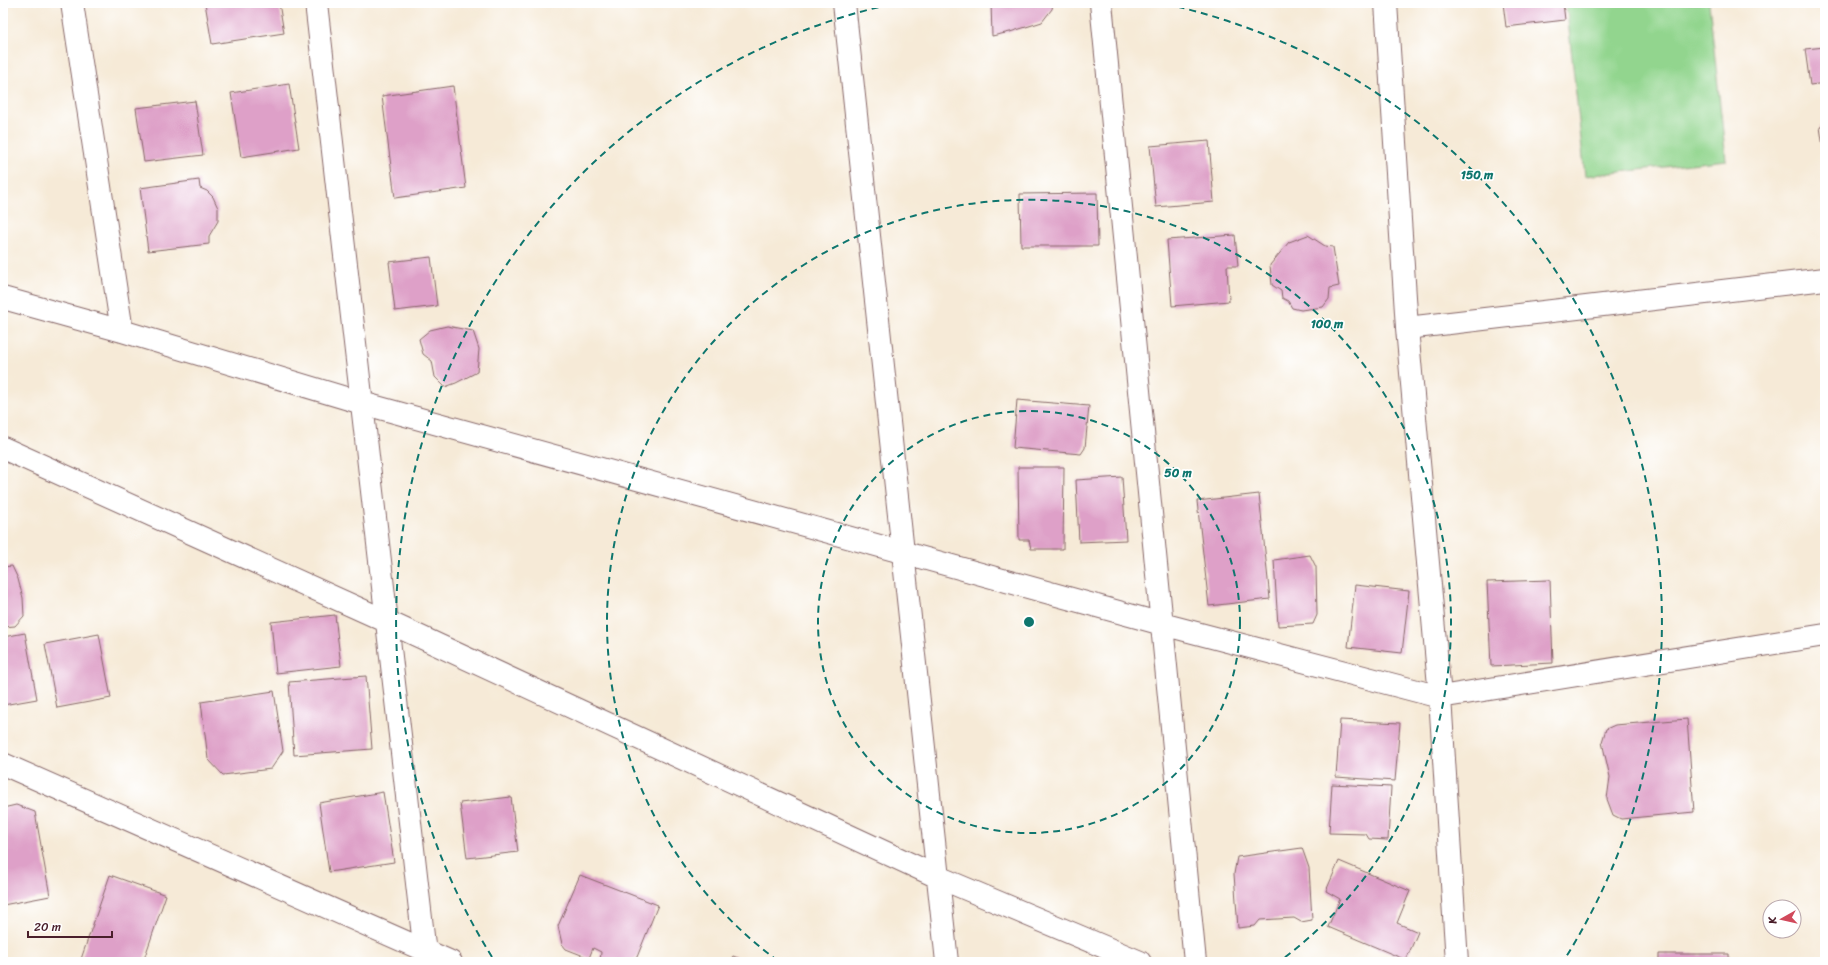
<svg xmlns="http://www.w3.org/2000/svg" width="1828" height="965" viewBox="0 0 1828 965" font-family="Sriracha,sans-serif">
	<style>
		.green { fill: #92d58e; stroke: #6e7a5c }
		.building { fill: #dea0c8 }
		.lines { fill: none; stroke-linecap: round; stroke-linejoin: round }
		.street-casing { stroke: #866667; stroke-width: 24 }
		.street { stroke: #fff; stroke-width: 22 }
		.ring { fill: none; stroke: #0f766e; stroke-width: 2; stroke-dasharray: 7 5 }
		.centre { fill: #0f766e; stroke: #fff; stroke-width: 2 }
		.ring-label { font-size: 12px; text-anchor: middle; font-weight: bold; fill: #0f766e; stroke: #fff; stroke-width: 3.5; stroke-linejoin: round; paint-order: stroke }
	</style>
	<rect width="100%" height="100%" fill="#fff"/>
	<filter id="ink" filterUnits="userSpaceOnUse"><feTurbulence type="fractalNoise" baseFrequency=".025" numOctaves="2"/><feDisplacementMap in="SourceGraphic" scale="8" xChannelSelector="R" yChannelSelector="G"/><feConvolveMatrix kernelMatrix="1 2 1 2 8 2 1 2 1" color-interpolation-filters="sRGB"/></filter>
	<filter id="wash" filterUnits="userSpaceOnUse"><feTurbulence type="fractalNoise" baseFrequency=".012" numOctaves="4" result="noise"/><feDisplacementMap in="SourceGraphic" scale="16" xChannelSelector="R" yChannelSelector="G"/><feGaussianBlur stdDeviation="0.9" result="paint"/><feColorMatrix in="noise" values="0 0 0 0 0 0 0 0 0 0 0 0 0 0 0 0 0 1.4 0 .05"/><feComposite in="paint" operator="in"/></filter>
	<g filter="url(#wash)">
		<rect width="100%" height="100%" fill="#f6ead7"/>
		<path class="green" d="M1566,3H1709L1726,160L1585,176Z"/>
		<g id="blocks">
			<path class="building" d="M205,3H279L284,33L212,44Z
				M991,3H1053L1052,9L1042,22L1010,32L992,36Z
				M1503,3H1563L1565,20L1506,27Z
				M1825,47V83L1810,85L1805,49Z
				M289,84L299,148L241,157L231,93Z
				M453,86L466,188L395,198L382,96Z
				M195,101L203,155L144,162L136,108Z
				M1825,126V154H1824L1820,127Z
				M1209,141L1214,202L1156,207L1150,146Z
				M199,180L200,188L207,191L213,197L218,208V221L209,236V244L148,251L140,188Z
				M1097,193L1098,246H1021L1020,194Z
				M1235,235L1238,266H1227L1229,301L1172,306L1167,240Z
				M1308,235L1325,246L1333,247L1339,286L1330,288L1329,299L1323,307L1301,310L1292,308L1288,301L1282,298L1281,291L1272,285L1270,265L1289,242Z
				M431,257L437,306L395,311L389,262Z
				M447,326L473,331L479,349L477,372L456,383L445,387L435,377L432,361L423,354L419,339L430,330Z
				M1017,400L1089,406L1085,448L1081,454L1013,448Z
				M1018,467H1064L1063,549H1031L1029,540H1019Z
				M1122,477L1126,540L1079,542L1076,480Z
				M1259,494L1270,599L1209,606L1197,501Z
				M1310,555L1316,567L1317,615L1313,624L1278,626L1274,560Z
				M12,566L18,579L23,598L24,616L15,626L3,627V567Z
				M1550,580L1553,663L1491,666L1487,582Z
				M1355,585L1409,591L1402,653L1348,647Z
				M335,615L341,666L276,673L271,622Z
				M25,633L37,699L3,705V637Z
				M99,634L111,698L57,708L45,644Z
				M366,676L372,749L294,755L289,682Z
				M274,691L283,751L271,769L223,775L208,759L201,702Z
				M1687,719L1694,812L1621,819L1613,815L1607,799L1610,777L1602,742L1606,729L1615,725Z
				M1340,720L1400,723L1395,781L1336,777Z
				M1332,784L1391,787L1388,840L1369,839L1366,834L1329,833Z
				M383,792L394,862L329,872L319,803Z
				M511,797L518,852L467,858L460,803Z
				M16,805L35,812L50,896L3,905V808Z
				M1302,848L1309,868L1312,920L1301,922L1294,918L1260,920L1255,926L1238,928L1234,874L1237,857Z
				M1339,861L1410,891L1397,923L1418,932L1406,960L1328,927L1340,899L1326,891Z
				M110,875L166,895L143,962H80Z
				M580,875L658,905L637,957L629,962H600L601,952L593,948L589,958L566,949L562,944L558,926Z
				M1659,954H1729V962H1659Z
				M733,956L748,962H729Z"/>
		</g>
	</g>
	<g filter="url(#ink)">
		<use href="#blocks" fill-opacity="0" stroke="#866667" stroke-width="1"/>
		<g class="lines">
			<g class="street-casing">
				<path id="street" d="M72,3L122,331
					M316,3L426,962
					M844,3L947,962
					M1101,3L1195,962
					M1386,3L1407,328L1440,697L1457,962
					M3,298L122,331L362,403L1162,624L1440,697L1825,635
					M1407,328L1825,279
					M3,448L386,621L938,877L1140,962
					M3,764L451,962"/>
			</g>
			<use href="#street" class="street"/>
		</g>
	</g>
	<g class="ring">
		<circle cx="1029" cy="622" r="211"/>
		<path d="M778 961A422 422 0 1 1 1280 961"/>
		<path d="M492 957A633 633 0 0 1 892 4M1166 4A633 633 0 0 1 1566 957"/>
	</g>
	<circle cx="1029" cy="622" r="6" class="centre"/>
	<g class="ring-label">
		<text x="1477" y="179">150 m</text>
		<text x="1327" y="328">100 m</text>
		<text x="1178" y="477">50 m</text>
	</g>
	<rect width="1828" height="965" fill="none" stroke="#fff" stroke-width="16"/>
	<g transform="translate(1782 919) rotate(262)"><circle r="19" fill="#ffffff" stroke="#b7a5aa"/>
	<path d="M0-3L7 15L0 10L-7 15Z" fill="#d1495b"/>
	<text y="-6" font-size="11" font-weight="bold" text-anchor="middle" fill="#4a1f2b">K</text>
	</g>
	<path d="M28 931v6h84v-6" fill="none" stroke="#4a1f2b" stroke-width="2"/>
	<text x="34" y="931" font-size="12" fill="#4a1f2b" stroke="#ffffff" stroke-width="3" paint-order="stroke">20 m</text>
</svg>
